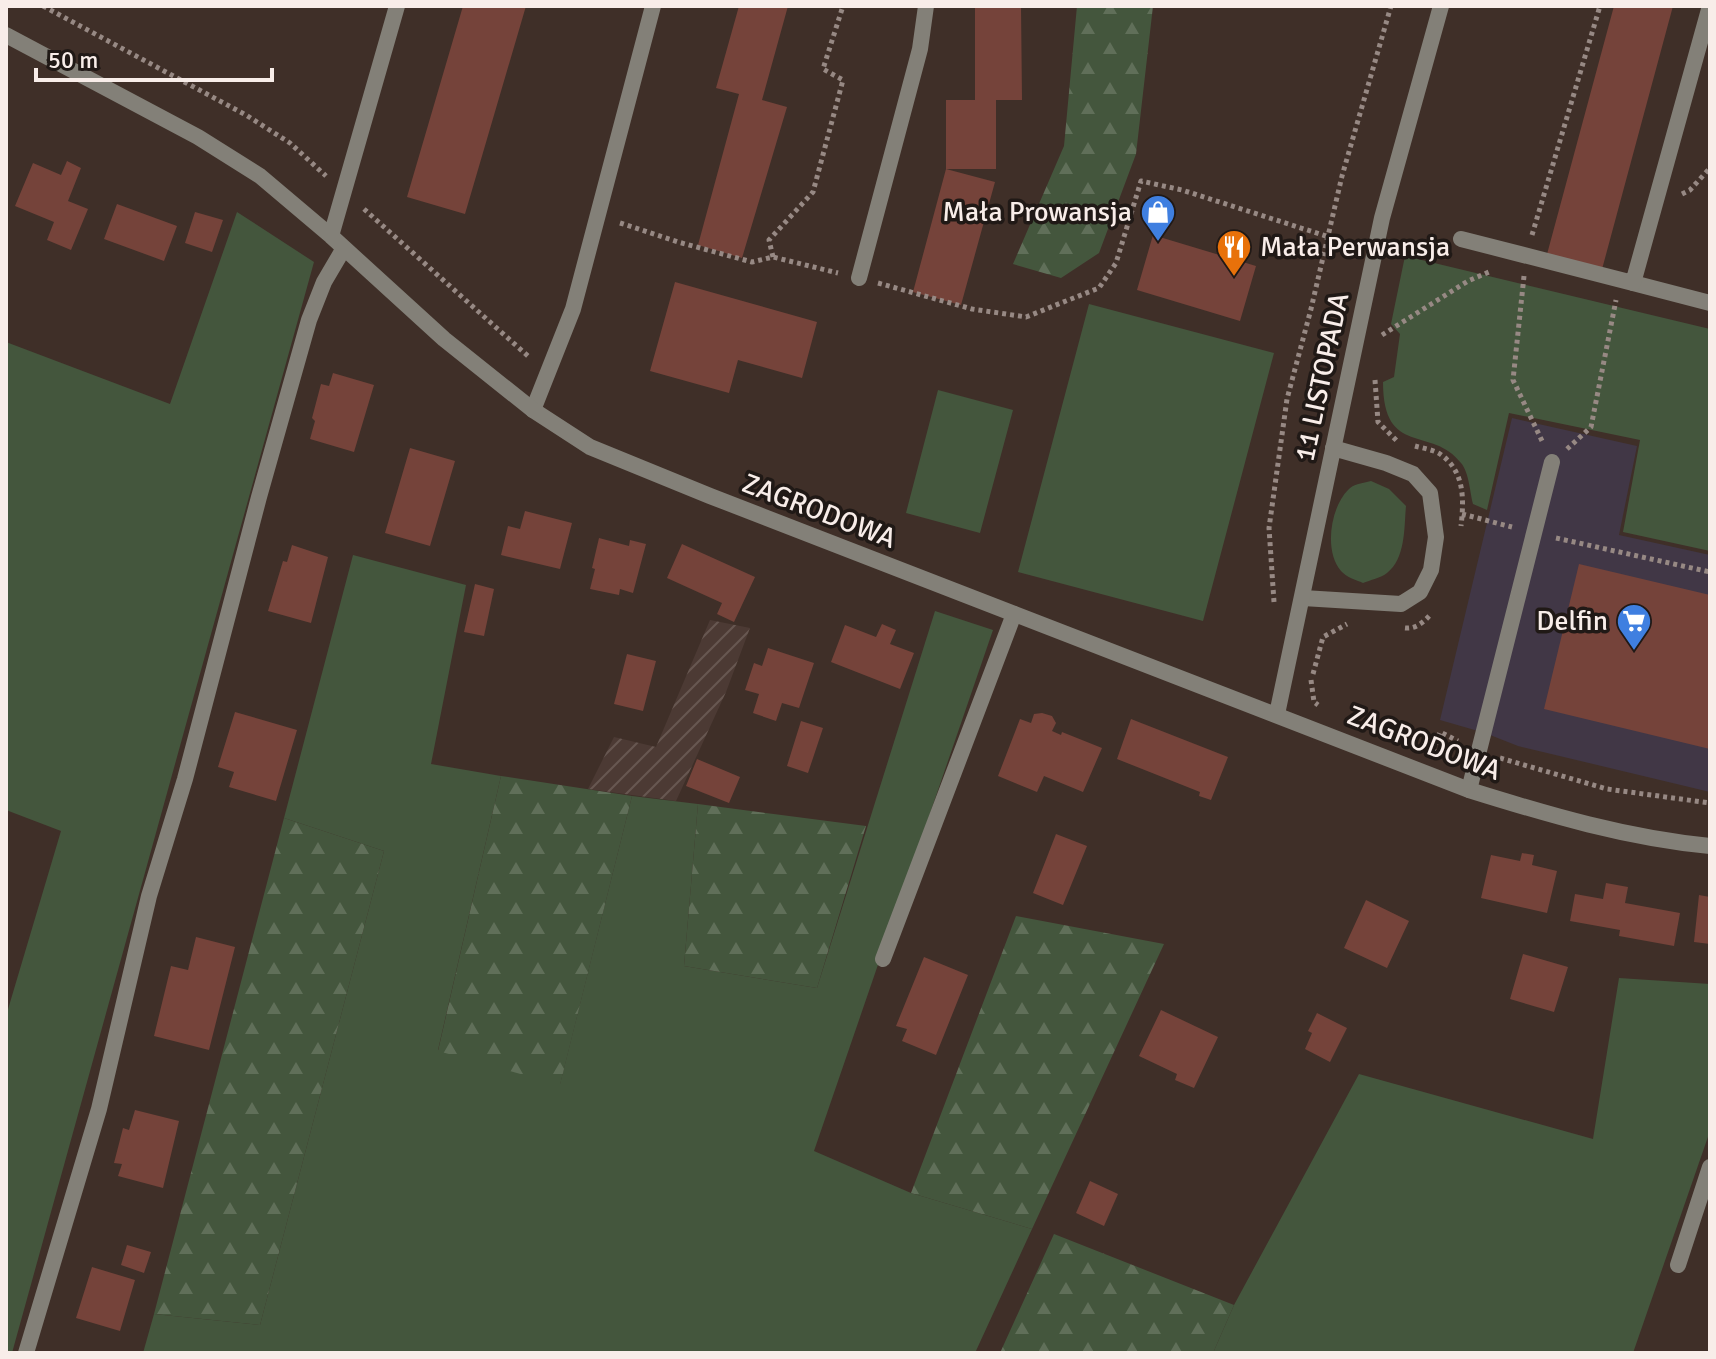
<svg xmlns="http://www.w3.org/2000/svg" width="1716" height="1359" viewBox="0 0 1716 1359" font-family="Signika,sans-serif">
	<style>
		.commercial { fill: #413746 }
		.industrial { fill: url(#industrial-furrows) }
		.grass { fill: #44563d }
		.forest { fill: url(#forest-firs) }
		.building { fill: #75433a }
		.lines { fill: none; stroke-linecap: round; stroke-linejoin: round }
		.path { stroke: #978984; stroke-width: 5; stroke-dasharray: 4 4; stroke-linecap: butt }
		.service { stroke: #838078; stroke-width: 16 }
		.minor { stroke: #838078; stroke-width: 16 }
		.labels { text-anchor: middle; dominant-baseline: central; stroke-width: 7; stroke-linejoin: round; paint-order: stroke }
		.poi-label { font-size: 28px; fill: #f8ede9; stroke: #201916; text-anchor: end }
		.street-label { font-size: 28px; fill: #f8ede9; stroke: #201916 }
	</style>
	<defs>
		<pattern id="industrial-furrows" width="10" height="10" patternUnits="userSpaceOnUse" patternTransform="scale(2)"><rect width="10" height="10" fill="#4c3a34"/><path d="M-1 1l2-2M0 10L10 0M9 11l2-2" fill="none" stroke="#675751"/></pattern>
		<pattern id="forest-firs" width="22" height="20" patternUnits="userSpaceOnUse" patternTransform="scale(2)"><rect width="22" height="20" fill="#44563d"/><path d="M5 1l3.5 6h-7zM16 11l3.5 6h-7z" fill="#606f59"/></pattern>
	</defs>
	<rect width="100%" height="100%" fill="#3f2f28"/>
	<path class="commercial" d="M1512,418L1637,446L1619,535L1710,555V792L1518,746L1485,733L1440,720Z"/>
	<path class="industrial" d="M710,620L750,628L726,692L676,801L588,789L614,737L656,747Z"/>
	<path class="grass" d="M237,212L314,262L12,1353H6V1016L61,831L6,810V342L170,404Z
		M1405,256L1710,329V551L1623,532L1640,440L1509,413L1487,510L1473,504C1470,493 1469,472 1461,463C1432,425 1383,458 1383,382L1394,377L1400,334L1391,324Z
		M1089,304L1274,353L1203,621L1018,572Z
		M938,390L1013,410L980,533L906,513Z
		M1371,481L1389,489L1406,506C1404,527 1406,558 1387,573C1381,578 1370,580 1363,583C1356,580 1346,577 1341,571C1324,552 1330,508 1348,490C1353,484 1363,483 1371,481Z
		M353,555L466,585L431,764L501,776L438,1050L560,1084L632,796L698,804L684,966L817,988L935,611L993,630L814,1151L911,1193L1032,1229L975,1353H143L154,1314L260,1325L384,851L284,818Z
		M1619,978L1710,984V1131L1633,1353H1213L1234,1305L1359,1074L1593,1139Z"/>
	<path class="forest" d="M1077,6H1153L1136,154L1099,253L1061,278L1013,264L1064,146Z
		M501,776L632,796L560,1085L438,1051Z
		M698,804L866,826L817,988L684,966Z
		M284,818L384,851L260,1325L154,1314Z
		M1016,916L1164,944L1032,1229L911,1193Z
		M1054,1234L1234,1305L1213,1353H1000Z"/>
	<path class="building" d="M463,6H526L465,214L407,197Z
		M739,6H788L762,100L787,107L742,258L698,245L739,94L716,88Z
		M975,6H1021L1022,100H996V169H946V100H975Z
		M1614,6H1673L1601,273L1546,258Z
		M67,161L81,168L68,201L88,209L71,250L47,240L54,222L15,206L33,163L61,175Z
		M946,169L995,182L961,305L913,292Z
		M117,204L177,226L164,261L104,239Z
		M195,212L223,220L212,252L185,243Z
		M1153,235L1256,266L1240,321L1137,290Z
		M675,282L817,322L802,378L738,360L729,393L650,371Z
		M333,373L374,385L354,452L310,439L315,421L312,418L321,384L329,386Z
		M410,448L455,461L430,546L385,533Z
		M525,511L572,523L560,569L501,555L508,526L520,529Z
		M599,538L629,546L630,540L646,544L633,593L620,589L619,595L590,589L595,569L592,568Z
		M682,544L755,577L734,622L717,614L722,603L667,578Z
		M292,545L328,557L311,623L268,611L283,561L287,562Z
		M1579,564L1710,595V749L1544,709Z
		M475,584L494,589L484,636L464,632Z
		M882,624L896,630L890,644L914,653L900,689L831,662L845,625L876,637Z
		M768,648L814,663L799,708L782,703L776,721L753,713L759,694L745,690L754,663L762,666Z
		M627,654L656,661L643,711L614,704Z
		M235,712L297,730L276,801L229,787L234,772L218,767Z
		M1042,713L1052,716L1056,723L1052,731L1061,735L1062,732L1102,748L1083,792L1044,776L1037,792L998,776L1020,719L1031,723L1034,714Z
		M1131,719L1228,757L1211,800L1199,796L1200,792L1117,759Z
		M801,721L823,728L808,773L787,766Z
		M697,759L740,777L729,803L686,786Z
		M1056,834L1087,846L1063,905L1033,893Z
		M1522,853L1534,855L1532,865L1557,871L1547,913L1481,898L1491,855L1520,861Z
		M1606,883L1628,887L1625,903L1680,913L1674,946L1619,936L1620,930L1570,921L1575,894L1603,899Z
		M1699,895L1710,897V944L1694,942Z
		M1366,900L1409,921L1387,968L1344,948Z
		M196,937L235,947L209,1050L154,1036L171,966L188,970Z
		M1523,954L1568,967L1554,1012L1510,999Z
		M924,957L968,975L936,1055L902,1041L907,1029L896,1026Z
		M1161,1010L1218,1037L1194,1088L1175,1080L1177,1074L1139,1056Z
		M1317,1013L1347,1028L1330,1062L1305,1049L1312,1033L1308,1031Z
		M135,1110L179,1121L163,1188L118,1176L122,1164L114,1163L123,1128L129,1130Z
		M1090,1181L1118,1194L1104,1226L1076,1213Z
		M127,1245L151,1252L144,1273L121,1265Z
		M92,1267L135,1280L120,1331L76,1318Z"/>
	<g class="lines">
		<path class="path" d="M43,6L246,115L290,143L326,176
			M1682,194L1690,190L1710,168
			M364,209L529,357
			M620,223L678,242L752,262L773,257L838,273
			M1532,235L1600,6
			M773,257L769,240L813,192L843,80L823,69L843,6
			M1524,276L1513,380L1543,443
			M878,283L972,309L1026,317L1066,301L1099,288L1116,263L1141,181L1182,190L1326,236
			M1382,335L1468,281L1489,272
			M1375,380L1378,422L1397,441
			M1415,446C1422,448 1434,450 1440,454C1465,471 1464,500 1461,526
			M1567,449L1591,427L1616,300
			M1462,514L1512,527
			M1556,538L1710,572
			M1274,602L1269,528L1287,399L1311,309L1342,176L1391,6
			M1405,628C1415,629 1423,623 1430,615
			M1313,674L1323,637L1347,624
			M1311,680L1314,702L1318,705
			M1433,752L1440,732L1458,741
			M1500,758L1607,789L1710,803"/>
		<path class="service" d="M1633,283L1710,303
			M533,410L573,309L653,6
			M1303,598L1401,604L1420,592L1431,570L1436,537L1430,493L1413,474L1386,463L1333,448
			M1469,790L1552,462
			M883,959L1014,614
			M1678,1265L1710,1167"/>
		<path class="minor" d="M6,35L198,137L260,176L331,236L444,339L533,410L590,447L710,496L1469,790C1549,815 1627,838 1710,846
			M331,236L397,6
			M1461,239L1633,283L1710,6
			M859,278L920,49L926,6
			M1277,714L1382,218L1441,6
			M26,1353L99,1109L149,896L185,779L259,497L309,320L324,282L344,248"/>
	</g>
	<defs>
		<g id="shop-pin" transform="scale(1.8)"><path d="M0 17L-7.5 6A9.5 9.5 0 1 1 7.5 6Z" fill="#3f7fe0" stroke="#201916"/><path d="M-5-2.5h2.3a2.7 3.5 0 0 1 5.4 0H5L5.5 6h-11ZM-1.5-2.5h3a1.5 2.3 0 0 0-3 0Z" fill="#fff"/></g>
		<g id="restaurant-pin" transform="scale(1.8)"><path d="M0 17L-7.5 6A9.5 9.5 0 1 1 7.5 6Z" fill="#e8710a" stroke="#201916"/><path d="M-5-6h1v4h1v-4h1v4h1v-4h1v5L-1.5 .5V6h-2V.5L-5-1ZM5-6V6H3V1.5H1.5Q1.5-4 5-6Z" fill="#fff"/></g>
		<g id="supermarket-pin" transform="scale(1.8)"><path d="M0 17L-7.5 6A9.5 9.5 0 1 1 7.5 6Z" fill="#3f7fe0" stroke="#201916"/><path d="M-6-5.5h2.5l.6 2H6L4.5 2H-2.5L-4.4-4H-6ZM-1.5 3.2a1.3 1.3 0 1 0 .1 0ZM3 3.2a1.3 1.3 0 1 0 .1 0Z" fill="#fff"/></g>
	</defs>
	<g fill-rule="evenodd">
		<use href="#shop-pin" x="1158" y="212"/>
		<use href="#restaurant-pin" x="1234" y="247"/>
		<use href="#supermarket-pin" x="1634" y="621"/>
	</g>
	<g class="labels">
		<g class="poi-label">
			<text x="1132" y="212">Mała Prowansja</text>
			<text x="1260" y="247" text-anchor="start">Mała Perwansja</text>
			<text x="1608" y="621">Delfin</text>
		</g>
		<g class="street-label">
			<text transform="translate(1322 377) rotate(-78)">11 LISTOPADA</text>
			<text transform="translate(819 511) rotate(21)">ZAGRODOWA</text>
			<text transform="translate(1424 743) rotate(21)">ZAGRODOWA</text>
		</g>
	</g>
	<rect width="1716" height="1359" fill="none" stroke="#f8ede9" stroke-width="16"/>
	<path d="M36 68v12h236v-12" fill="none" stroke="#f8ede9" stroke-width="4"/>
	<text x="48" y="68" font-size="24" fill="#f8ede9" stroke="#201916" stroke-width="6" paint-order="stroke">50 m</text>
</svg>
